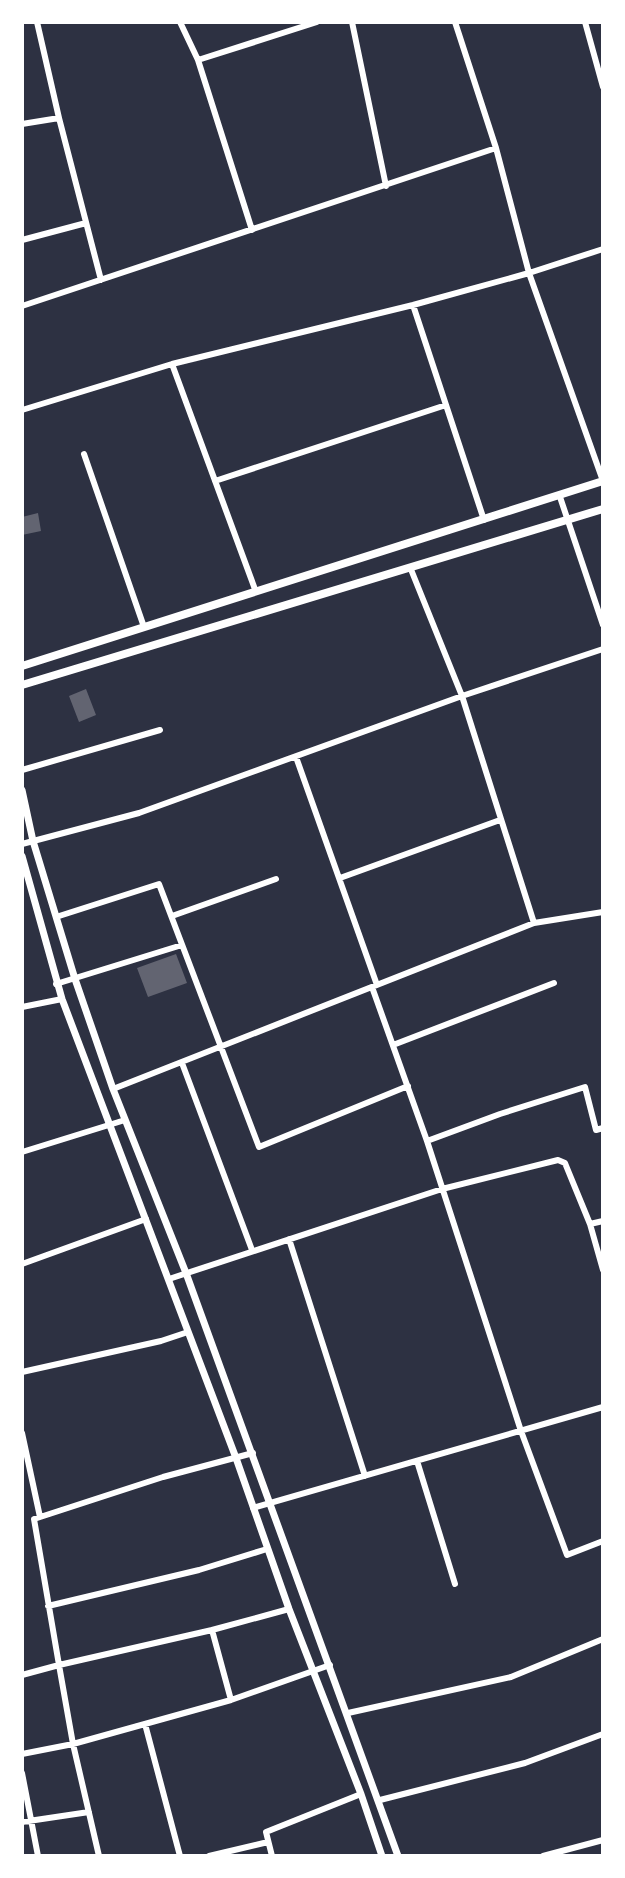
<svg xmlns="http://www.w3.org/2000/svg" width="625" height="1878" viewBox="0 0 625 1878" font-family="'PT Serif',serif">
	<style>
		.building { fill: #626471 }
		.lines { fill: none; stroke-linecap: round; stroke-linejoin: round }
		.minor { stroke: #fff; stroke-width: 6 }
		.tertiary { stroke: #fff; stroke-width: 7 }
		.secondary { stroke: #fff; stroke-width: 8 }
	</style>
	<rect width="100%" height="100%" fill="#2d3142"/>
	<path class="building" d="M38,513L41,531L22,535V517Z
		M86,689L96,715L79,722L69,696Z
		M176,954L187,983L148,997L137,968Z"/>
	<g class="lines">
		<path class="minor" d="M37,22L59,118
			M180,22L198,60L317,22
			M352,22L386,186
			M585,22L603,87
			M198,60L252,230
			M22,124L59,118L101,280
			M22,240L86,223
			M413,305L484,520
			M22,306L496,148L455,22
			M172,364L256,592
			M22,410L172,364L413,305L529,273L496,148
			M84,454L144,627
			M215,481L446,405
			M603,481L529,273L603,249
			M560,497L603,625
			M410,567L462,696L603,649
			M296,757L377,985
			M22,770L160,730
			M22,844L139,813L462,696L534,923L603,912
			M340,878L500,820
			M172,916L276,879
			M56,917L159,884L259,1147L408,1086
			M56,984L182,945
			M372,987L427,1141L500,1114L585,1087L596,1130L603,1128
			M22,1007L62,999
			M393,1045L554,983
			M182,1063L252,1250
			M113,1089L534,923
			M427,1141L521,1431L567,1555L603,1541
			M22,1152L125,1120
			M590,1224L603,1221
			M289,1239L365,1476
			M22,1264L146,1219
			M169,1279L442,1189L558,1160L565,1163L567,1168L590,1224L603,1270
			M22,1372L161,1341L188,1332
			M22,1433L40,1517
			M417,1461L455,1584
			M253,1508L603,1407
			M48,1606L199,1570L267,1549
			M212,1630L289,1609
			M22,1675L59,1665L34,1519L163,1477L253,1453
			M348,1713L511,1677L603,1639
			M145,1724L180,1856
			M22,1754L73,1744L59,1665L212,1630L231,1700
			M22,1773L38,1856
			M380,1800L525,1763L603,1734
			M22,1822L89,1812
			M99,1856L73,1744L231,1700L330,1665
			M209,1856L268,1842
			M272,1856L266,1832L361,1794
			M543,1856L603,1840"/>
		<path class="tertiary" d="M22,790L33,841L75,979L113,1089L186,1273L398,1856
			M22,856L62,999L236,1458L289,1609L361,1794L382,1856"/>
		<path class="secondary" d="M22,666L603,481
			M22,685L603,509"/>
	</g>
	<rect width="625" height="1878" fill="none" stroke="#ffffff" stroke-width="48"/>
</svg>
